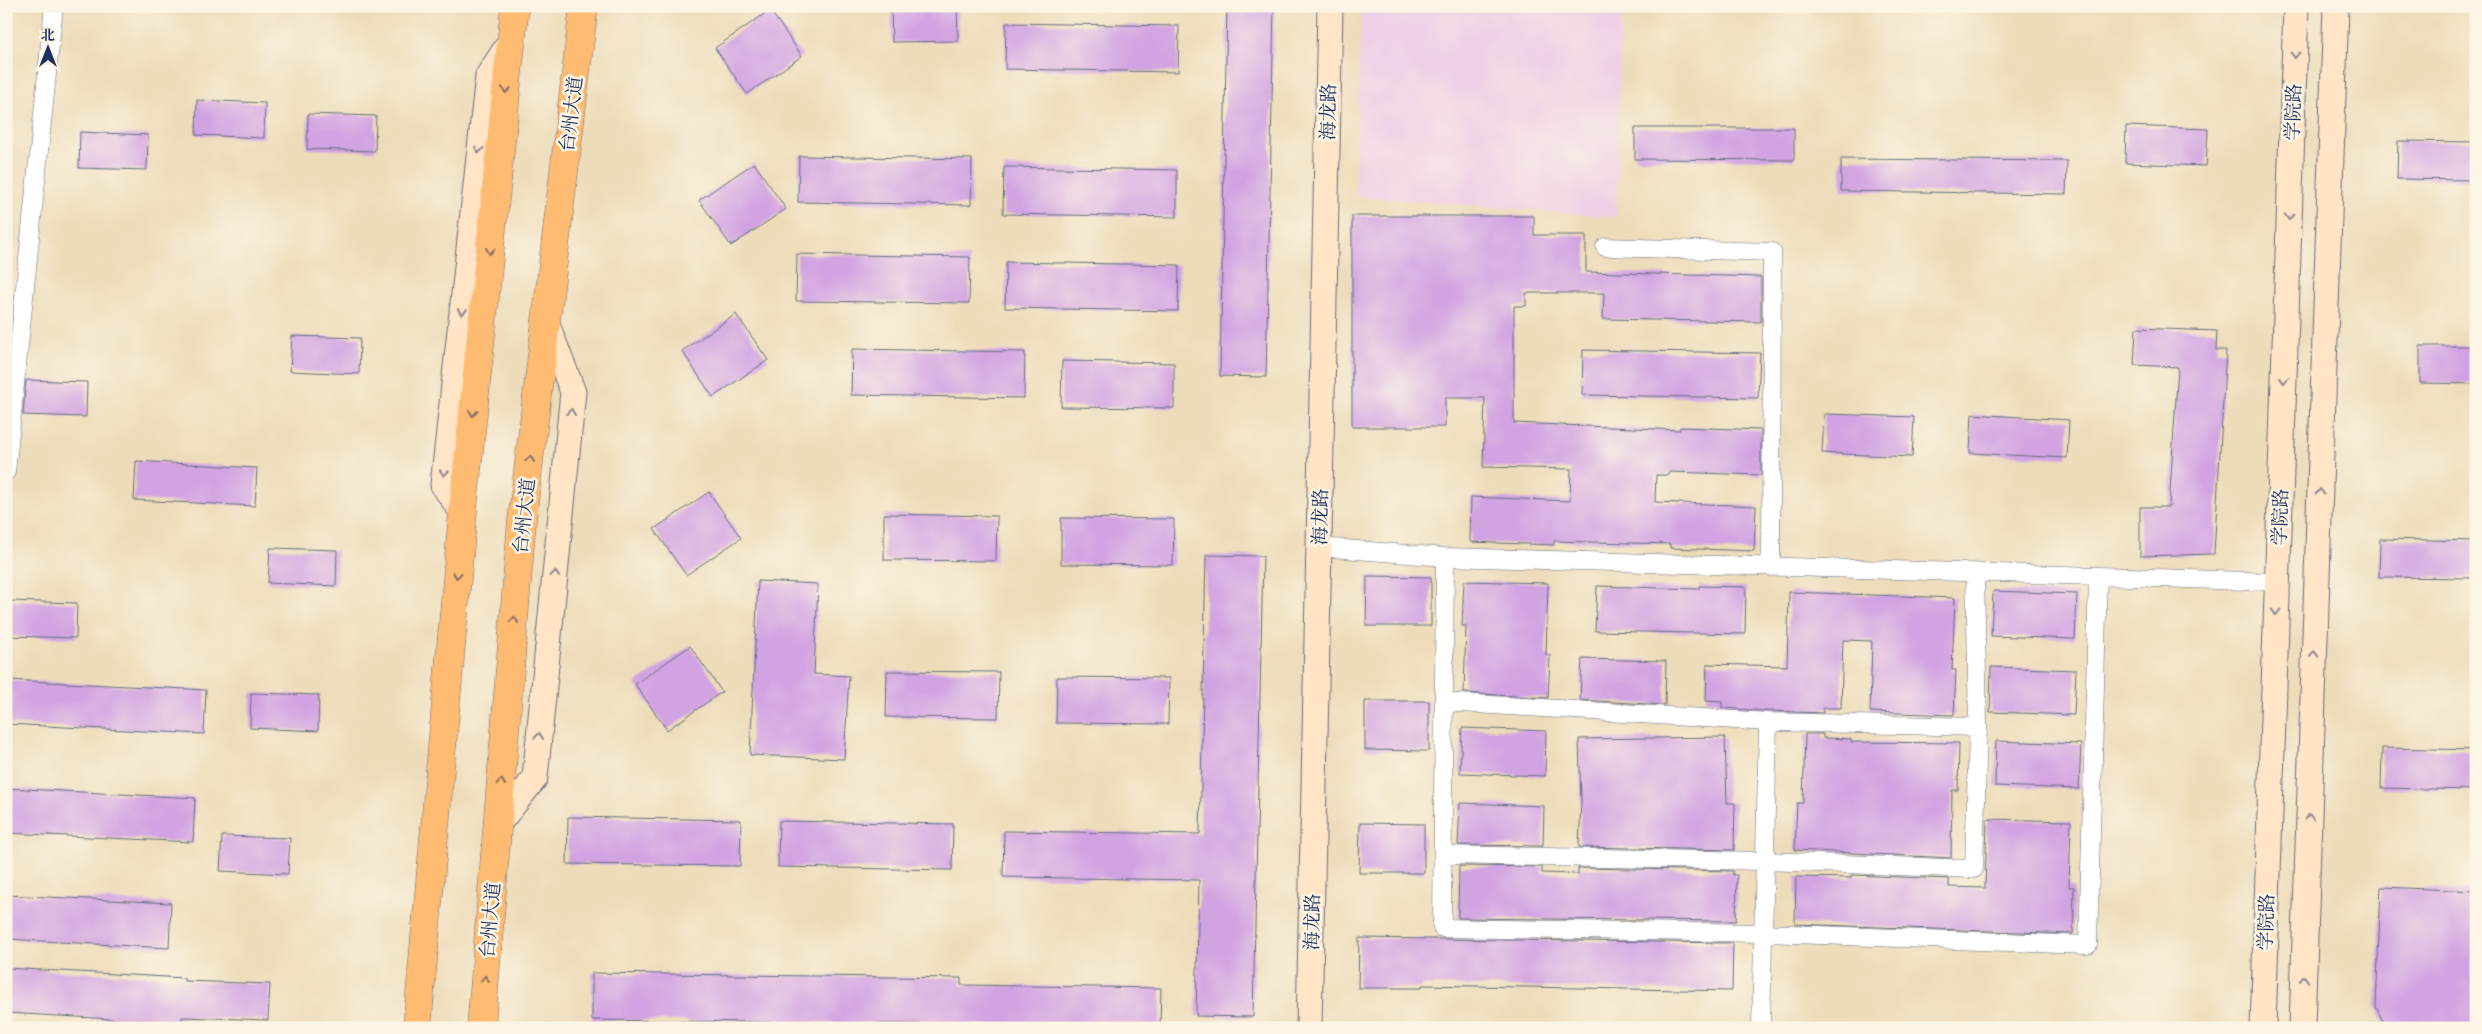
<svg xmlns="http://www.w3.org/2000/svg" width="2482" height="1034" viewBox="0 0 2482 1034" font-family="'EB Garamond','Noto Serif SC',serif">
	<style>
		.built { fill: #efd0e6 }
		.building { fill: #d1a3e2 }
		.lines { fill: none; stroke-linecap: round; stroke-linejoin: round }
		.street-casing { stroke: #646c7e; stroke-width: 19 }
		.secondary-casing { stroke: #646c7e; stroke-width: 27 }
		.primary-casing { stroke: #646c7e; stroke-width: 29 }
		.street { stroke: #fff; stroke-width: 18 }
		.secondary { stroke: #ffe4c6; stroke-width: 25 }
		.primary { stroke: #ffbb71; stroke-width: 28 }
		.oneway { stroke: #8d8a92 }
		.oneway2 { stroke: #826e67 }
		.labels { text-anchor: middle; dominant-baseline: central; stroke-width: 5; stroke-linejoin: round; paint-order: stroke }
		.street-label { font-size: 19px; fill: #1b2f5e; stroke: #fcf5e5 }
	</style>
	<rect width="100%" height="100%" fill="#fcf5e5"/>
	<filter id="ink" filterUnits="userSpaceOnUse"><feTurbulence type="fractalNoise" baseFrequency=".02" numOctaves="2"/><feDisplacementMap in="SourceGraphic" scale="10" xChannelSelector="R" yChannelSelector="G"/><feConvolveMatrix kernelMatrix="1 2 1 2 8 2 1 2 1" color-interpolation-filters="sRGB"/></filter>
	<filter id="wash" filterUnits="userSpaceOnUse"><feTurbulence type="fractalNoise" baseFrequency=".0096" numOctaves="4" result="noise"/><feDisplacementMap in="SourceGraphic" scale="20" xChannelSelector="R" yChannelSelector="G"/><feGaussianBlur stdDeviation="1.12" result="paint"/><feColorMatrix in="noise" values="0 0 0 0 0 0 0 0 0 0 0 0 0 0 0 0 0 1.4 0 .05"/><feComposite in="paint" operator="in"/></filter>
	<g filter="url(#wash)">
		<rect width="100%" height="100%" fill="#eddcb9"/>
		<path class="built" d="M1361,6H1621L1616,217L1355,196Z"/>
		<g id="blocks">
			<path class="building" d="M891,6H957L958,41L892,42Z
				M1227,6H1274L1266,377L1220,376Z
				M770,10L802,56L747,94L715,48Z
				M1006,23L1179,26L1178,72L1005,69Z
				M197,100L265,103L264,138L196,135Z
				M308,114L376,116L375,151L307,149Z
				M2126,126L2208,129L2206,166L2125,163Z
				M1635,128H1794V160L1635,159Z
				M80,132L148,135L147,170L79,168Z
				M2398,141L2476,142V180L2397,179Z
				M799,156L972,159L971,205L798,202Z
				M1841,159L2067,161L2066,194L1841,191Z
				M754,163L786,209L731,246L699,200Z
				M1004,167L1177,170V217L1003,214Z
				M1352,216H1534V235H1586V272L1761,277V322L1603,319L1604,293H1526V306H1514V423L1680,430V427L1761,430V475L1668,472V475H1656L1655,502L1756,506L1754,551L1670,548V544L1554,541V545L1470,542L1471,497L1570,501L1571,469L1483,467L1485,398H1445V427H1352Z
				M797,254L970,257L969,303L796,301Z
				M1006,262L1179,265L1178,311L1005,308Z
				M736,314L768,360L713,397L682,351Z
				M2136,328L2217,331L2216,350H2226L2214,554L2140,556V507H2169L2178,367L2134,365Z
				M292,336L360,338L359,374L290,371Z
				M2420,346H2476V384L2420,383Z
				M852,349L1025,352L1024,398L851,395Z
				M1583,350L1760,353L1758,398L1582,395Z
				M1062,361L1174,363V408L1061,407Z
				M26,380L87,382L86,417L23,415Z
				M1824,414L1914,417L1912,457L1822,453Z
				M1972,414L2069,420L2067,458L1970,453Z
				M136,461L257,468L255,506L134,500Z
				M709,492L741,538L686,575L654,529Z
				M884,514L997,516L996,561L884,560Z
				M1061,518L1174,519L1173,565L1061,564Z
				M2380,539L2476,541V578L2379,577Z
				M270,548L337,550L336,586L268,583Z
				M1206,555L1263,556L1253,1017L1196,1016L1199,880L1003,877L1004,831L1200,834Z
				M1367,576L1431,577V626H1366Z
				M758,581L818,584L814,674L849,676L844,759L750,755Z
				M1464,581L1548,583L1546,655H1550L1548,698L1464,693L1466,626H1462Z
				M1597,586L1699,589V586L1746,587L1745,634L1595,631Z
				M1993,591L2077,594L2075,639L1991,636Z
				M1789,592L1955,598L1952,670H1956L1954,715L1870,712L1872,641L1843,640L1841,708H1823V713L1768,711L1722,708V702L1706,701L1707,664L1787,666Z
				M9,601L77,603L76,638L8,636Z
				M690,646L722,692L667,730L635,684Z
				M1582,659L1666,661L1665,705L1580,700Z
				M1991,667L2076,670L2074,715L1990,712Z
				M887,671L999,672L998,718L886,717Z
				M1057,677L1169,678L1168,724L1056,723Z
				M8,680L206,690L204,734L6,724Z
				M251,693L319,695L318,731L250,728Z
				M1365,701H1429V751L1365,750Z
				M1462,728L1546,731L1545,776L1460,773Z
				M1805,734H1823V738L1851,739V742L1959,743L1958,790H1952L1951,858L1795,850L1797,803H1803Z
				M1725,737L1727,803H1735L1734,850L1579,847L1581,802L1579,739Z
				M1996,741L2081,744L2079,789L1995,786Z
				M2382,748L2476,750V790L2381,788Z
				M6,788L195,798L193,842L6,833Z
				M1460,803L1544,806L1543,846L1458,845Z
				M568,817L741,820L740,866L567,864Z
				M1987,819L2071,821L2069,887H2074L2073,934L1795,924L1796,877L1851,878V875L1949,879V887L1985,888Z
				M779,821L953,824L952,870L778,867Z
				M1360,823L1424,824V873H1359Z
				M222,836L290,838L288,874L220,871Z
				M1459,866L1542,867V873L1578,874V868L1733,871V875H1737L1736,921L1458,918Z
				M2381,887L2476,891V1028H2386L2376,1007Z
				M6,895L171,903L169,948L6,939Z
				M1359,938L1733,943L1732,991L1422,985V988H1358Z
				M6,968L184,978V981L270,984L268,1020L182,1017V1023L6,1013Z
				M592,973L961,978V985L1161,988L1160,1028H987V1025L592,1020Z"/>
		</g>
	</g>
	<g filter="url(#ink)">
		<use href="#blocks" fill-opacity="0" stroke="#646c7e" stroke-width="1"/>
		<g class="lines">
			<g class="street-casing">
				<path id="street" d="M1605,247L1772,252L1771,567
					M6,472L54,6
					M1319,547L1445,557L2098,576
					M1445,557L1442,928L1764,933L2088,945L2098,576L2277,582
					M1444,702L1768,722L1978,727
					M1443,855L1765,861L1974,869L1978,727L1975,572
					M1761,1028L1768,722"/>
			</g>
			<g class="secondary-casing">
				<path id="secondary" d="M463,513L443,485L488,76L512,39
					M498,824L535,778L573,392L546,322
					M1309,1028L1330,6
					M2263,1028L2296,6
					M2302,1028L2336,6"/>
			</g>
			<g class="primary-casing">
				<path id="primary" d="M417,1028L464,500L515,6
					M481,1028L522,520L584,6"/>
			</g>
			<use href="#street" class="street"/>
			<use href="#secondary" class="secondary"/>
			<use href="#primary" class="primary"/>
		</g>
		<defs><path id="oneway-chevron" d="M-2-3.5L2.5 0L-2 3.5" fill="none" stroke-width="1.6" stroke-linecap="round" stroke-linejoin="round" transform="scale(1.25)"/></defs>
		<g class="oneway">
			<use href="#oneway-chevron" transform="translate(2295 55) rotate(92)"/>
			<use href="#oneway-chevron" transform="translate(479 150) rotate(96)"/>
			<use href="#oneway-chevron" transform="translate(2289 217) rotate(92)"/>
			<use href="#oneway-chevron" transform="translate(462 312) rotate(96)"/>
			<use href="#oneway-chevron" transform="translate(2284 380) rotate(92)"/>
			<use href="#oneway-chevron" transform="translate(571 412) rotate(-84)"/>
			<use href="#oneway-chevron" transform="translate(444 473) rotate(96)"/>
			<use href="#oneway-chevron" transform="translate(2320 492) rotate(-88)"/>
			<use href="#oneway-chevron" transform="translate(555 574) rotate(-84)"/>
			<use href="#oneway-chevron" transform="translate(2276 612) rotate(92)"/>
			<use href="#oneway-chevron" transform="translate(2314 654) rotate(-88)"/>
			<use href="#oneway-chevron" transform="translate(539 736) rotate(-84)"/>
			<use href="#oneway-chevron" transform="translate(2309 817) rotate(-88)"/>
			<use href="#oneway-chevron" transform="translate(2304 979) rotate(-88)"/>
		</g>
		<g class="oneway2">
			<use href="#oneway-chevron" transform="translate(506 90) rotate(96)"/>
			<use href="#oneway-chevron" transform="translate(490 251) rotate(96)"/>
			<use href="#oneway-chevron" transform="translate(473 413) rotate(96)"/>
			<use href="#oneway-chevron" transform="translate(530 459) rotate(-83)"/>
			<use href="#oneway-chevron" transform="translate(457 575) rotate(95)"/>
			<use href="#oneway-chevron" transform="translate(514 620) rotate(-85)"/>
			<use href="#oneway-chevron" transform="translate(501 782) rotate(-85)"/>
			<use href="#oneway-chevron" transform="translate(485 979) rotate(-85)"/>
		</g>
	</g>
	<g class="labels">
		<g class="street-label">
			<text transform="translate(1328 112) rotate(-89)">海龙路</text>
			<text transform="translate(2293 112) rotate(-88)">学院路</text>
			<text transform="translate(571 114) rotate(-83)">台州大道</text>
			<text transform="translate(524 516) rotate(-84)">台州大道</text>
			<text transform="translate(1320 517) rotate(-89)">海龙路</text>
			<text transform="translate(2280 517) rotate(-88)">学院路</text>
			<text transform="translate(490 920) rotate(-85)">台州大道</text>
			<text transform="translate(1312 922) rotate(-89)">海龙路</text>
			<text transform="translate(2266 922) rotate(-88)">学院路</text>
		</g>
	</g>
	<rect width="2482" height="1034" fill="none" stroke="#fcf5e5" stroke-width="25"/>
	<g transform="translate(48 48)" stroke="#fcf5e5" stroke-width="4" paint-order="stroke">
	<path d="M0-4L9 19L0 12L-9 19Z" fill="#1b2f5e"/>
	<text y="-8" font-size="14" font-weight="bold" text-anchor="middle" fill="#1b2f5e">北</text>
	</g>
</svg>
